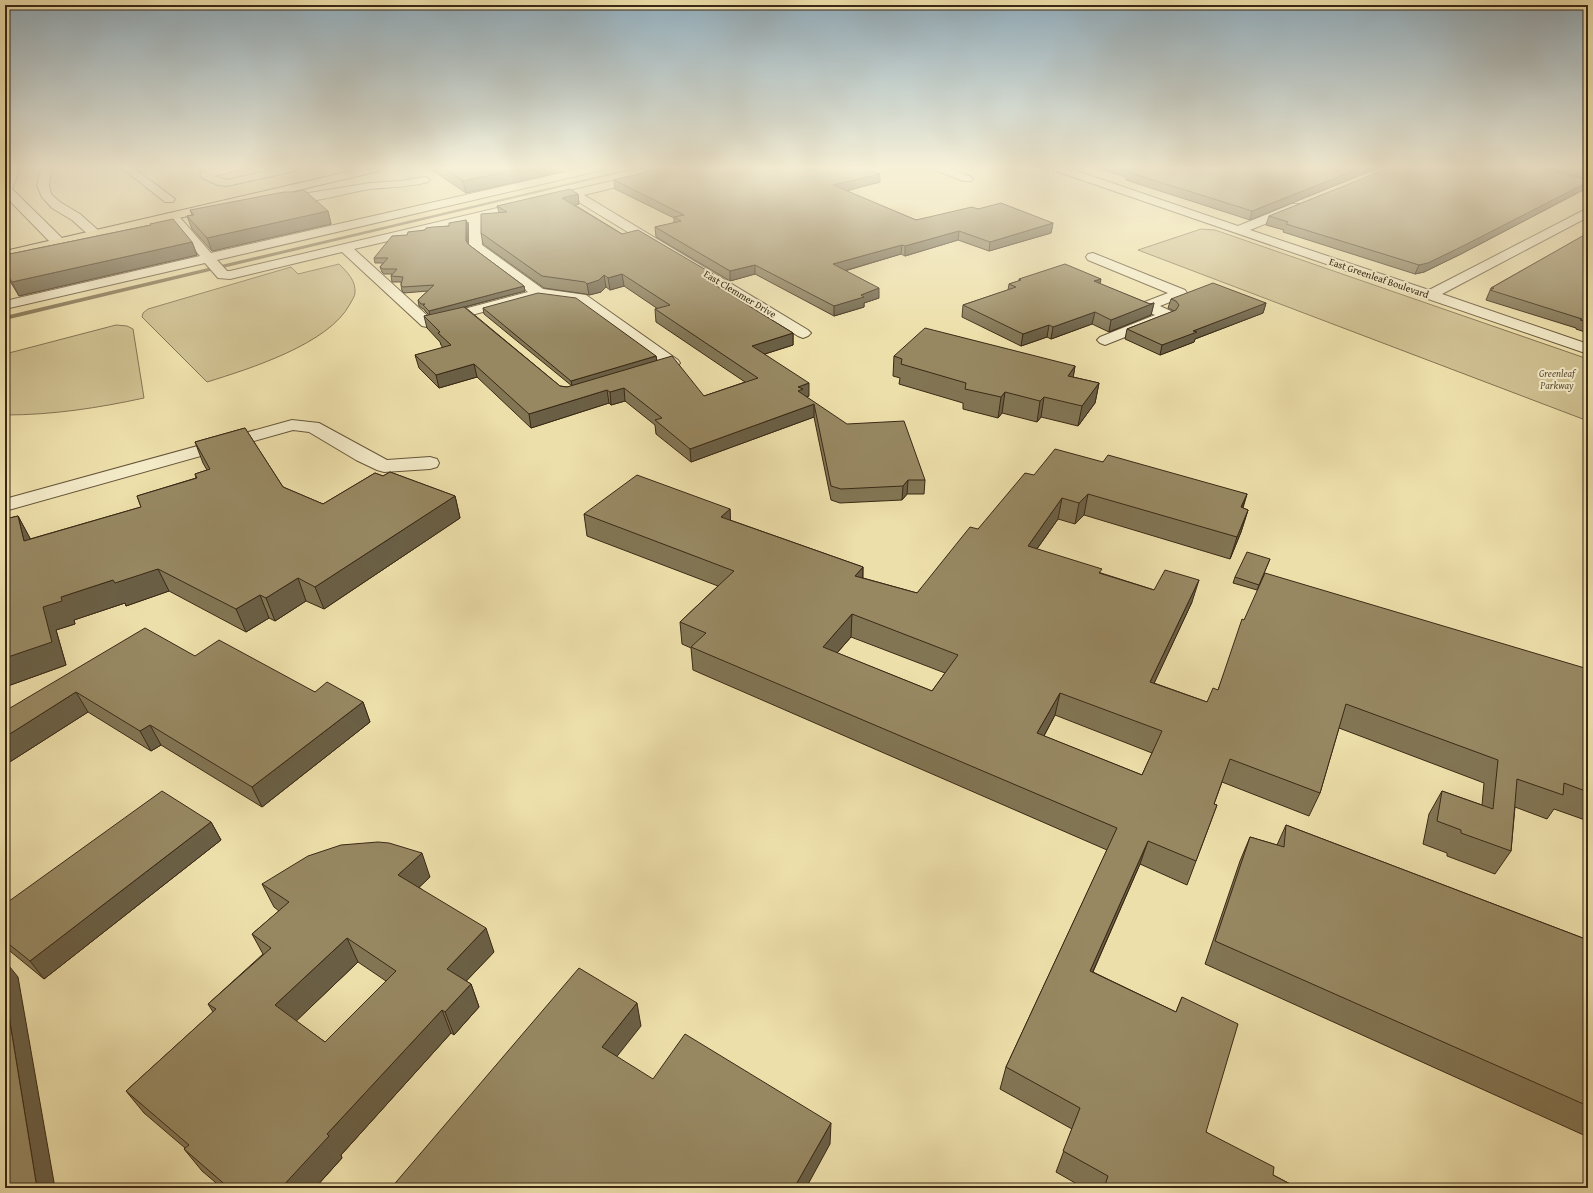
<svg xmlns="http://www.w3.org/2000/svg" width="1593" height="1193" viewBox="0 0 1593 1193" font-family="'Gentium Book Plus',serif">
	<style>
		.green { fill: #cfc091; stroke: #847453 }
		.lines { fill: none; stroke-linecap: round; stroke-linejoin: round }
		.stream { fill: #817150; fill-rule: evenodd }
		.minor-casing { stroke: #67563a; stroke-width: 2 }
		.major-casing { stroke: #3a2915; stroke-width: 2 }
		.minor { fill: #f3eac8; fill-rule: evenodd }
		.major { fill: #eddfaa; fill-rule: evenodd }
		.wall { fill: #827554; stroke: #3a2915; fill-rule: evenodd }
		.shaded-wall { fill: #6a5f45; stroke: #3a2915 }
		.building { fill: #978862; stroke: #3a2915; fill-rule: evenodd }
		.labels { text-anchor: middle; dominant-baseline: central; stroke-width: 4; stroke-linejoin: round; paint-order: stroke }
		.far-street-label { font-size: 10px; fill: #3a2915; stroke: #f3eac8 }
		.far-park-label { font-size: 10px; font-style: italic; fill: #5f4f34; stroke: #f3eac8 }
	</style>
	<rect width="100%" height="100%" fill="#eddfaa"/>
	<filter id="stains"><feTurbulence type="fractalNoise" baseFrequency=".005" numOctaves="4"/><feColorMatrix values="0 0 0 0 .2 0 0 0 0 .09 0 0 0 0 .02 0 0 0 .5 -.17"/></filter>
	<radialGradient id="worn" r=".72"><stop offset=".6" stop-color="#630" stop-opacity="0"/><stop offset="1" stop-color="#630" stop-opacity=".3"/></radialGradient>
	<path class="green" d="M1201,229L1215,230L1588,359V421L1138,250Z
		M339,264C347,272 356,280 355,293C355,296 352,300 350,304C329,344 249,369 207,382L142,317L143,313L148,309L291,267L298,274Z
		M116,325L127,326L133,329L144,398C98,408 52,415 5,415V354Z"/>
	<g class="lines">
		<path class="stream" d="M633,168H641L5,320V316Z"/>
		<g class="minor-casing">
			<path id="minor" d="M9,168H20L12,189L63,239L64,242L63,245H53L5,196V179Z
				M41,168H52L49,185L51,194L60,202L80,214L99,231L101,234L99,237H91L72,220L52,208L42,197L37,185Z
				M122,168H134L175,199L173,202H165Z
				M217,168H239L238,170L214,176L227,180L279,168H300L295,171L227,186L218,185L202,178L200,176L202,172Z
				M583,168H603L598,171L217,260L227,271H230L667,168H687L686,170L584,195L808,330L811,333L808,336L803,338L798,336L572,198L481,219L482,245L543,289L586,295L678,360L680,363L678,366L652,374L646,372L644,369L646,366L660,362L577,302L539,297L427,327L422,326L342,252L230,279L218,278L205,263L5,309V301L200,256L166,216L168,213H176L211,253ZM469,222V246L471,249L528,292L430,318L354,249Z
				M934,168H949L971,177L973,179L971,181H963L935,170Z
				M1052,168H1068L1238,226L1292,204H1300L1302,207L1300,210L1250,230L1429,290L1588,208V217L1442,294L1588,344V354L1053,170Z
				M424,177L428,178L430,180L428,182C409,187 390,187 370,189C343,193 305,207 279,201L277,198L279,195H297L370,183L401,181Z
				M1093,253L1185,290L1187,293L1185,296L1160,306L1173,312L1175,315L1173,318L1110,343L1105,345L1100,343L1097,340L1100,337L1155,315L1142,309L1140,306L1142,303L1168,293L1088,260L1086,257L1088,254Z
				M292,420L319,423L387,460L430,457L437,459L439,463L437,467L430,469L384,472L377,470L356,460L309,432L293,430L5,511V499Z"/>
		</g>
		<g class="major-casing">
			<path id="major" d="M364,168H384L379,171L5,259V251Z"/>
		</g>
		<use href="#minor" class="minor"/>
		<use href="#major" class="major"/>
	</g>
	<path class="wall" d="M429,168H560L561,172L466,193Z
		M641,168H660L647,171Z
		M1097,168H1378L1250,220L1126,180V177Z
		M1544,168H1588V179Z
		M614,180L880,182L846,191L916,220L978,209L1053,223L1051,233L989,251L958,240L905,256L901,254L845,271L879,298L864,303V307L834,316L755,274L730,281L656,237L655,227L674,223V218L615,189Z
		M1588,180V186L1587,188L1461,254L1424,272L1415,274L1283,232L1284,230L1266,225L1269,216Z
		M578,194L579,204L575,205L622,234L713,274V284L793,333V345L765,354L809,396L806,397L925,480L924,494H907L902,500L840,503L831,500L814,417L691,462L656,434L655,425L625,401L611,405L609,403L531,428L477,377L439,388L419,368L415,355L443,348L441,345L440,342L427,328L424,316L429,315L425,311L424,309H423L419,306L418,300L428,291L404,293L402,291L401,285V282H392L391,276L392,274H384L382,272L380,267L383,263H375L374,258L407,235L425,230L449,226L466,220L468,225V243L469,245L524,286L525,291L465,307L560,386L567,387L572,386L484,314L483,308L656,356L657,361L704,396L745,382L656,322L655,309H658L624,286L610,290L606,287L601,292L589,295L586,294L544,288L483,244L481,233L499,212L497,206Z
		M190,210L328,211L331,224L212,251L192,229L187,216L192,215Z
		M150,224L192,242L197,255L19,296L5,273V255L151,225Z
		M1588,233V333L1576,329V328L1486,300L1491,288Z
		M1019,279L1100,284L1150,304L1154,303L1151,315L1109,332L1092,324L1051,339L1047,337L1021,346L962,317L963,305L1008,290L1009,284L1019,281Z
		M1171,299L1266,303L1263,313L1195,339L1194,342L1160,355L1125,339L1127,329L1174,311L1168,308Z
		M894,356L1075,366L1073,377L1099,383L1095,403L1078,426L1041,417L1037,422L1002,413L998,418L963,409V403L899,384L900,378L893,376Z
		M245,428L283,487L323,504L375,473L383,476L390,472L455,496L460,518L324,609L306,601L275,621L269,618L246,632L169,591L126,606L125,603L74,620L75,624L56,630L66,665L5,687V519L18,516L30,539L141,507L137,496L196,478L195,474L207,470L203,463L195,442Z
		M1103,462L1247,494L1243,508L1248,510L1241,532L1230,559L1084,515L1075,524L1058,519L1037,549L1101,573L1192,602L1154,683L1207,702L1218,690L1244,620L1588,669V821L1554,809L1547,819L1515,807L1511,851L1495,874L1447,856V853L1423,844L1429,814L1442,791L1482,805L1484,783L1339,728L1320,793L1309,816L1222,782L1214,804L1217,805L1187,885L1140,864L1093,972L1176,1012L1182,997L1206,1132L1273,1175L1298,1188H1084L1056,1172L1072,1129L1000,1089L1006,1067L1107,850L693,670L691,648L682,644L680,622L718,586L587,536L584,514L730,509V520L863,567V578L917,593L978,529L1034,475ZM851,637L945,673L932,691L837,653ZM1055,715L1152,753L1142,775L1044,736Z
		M1270,559L1257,590L1233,583L1235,577Z
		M195,656L315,692L363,702L370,722L262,807L161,745L151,751L88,712L5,765V711Z
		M211,822L221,840L44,979L5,947V904Z
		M1286,825L1588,940V1137L1205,964L1240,861L1250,837L1277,845Z
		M430,877L419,887L494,952L466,981L471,984L479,1007L454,1035L451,1033L341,1155L342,1158L315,1188H222L202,1171L184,1149L185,1148L144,1113L126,1091L213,1012L208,1004L263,954L252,934L279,911L274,907L262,884ZM358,962L386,981L325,1042L296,1021Z"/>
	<path class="shaded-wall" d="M522,168H560L561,172L466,193L463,181Z
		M647,168H660L647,171Z
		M1361,168H1378L1250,220L1252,211Z
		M880,174V182L833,194V185Z
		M1588,182V186L1587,188L1461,254L1424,272L1415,274L1419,265Z
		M578,194L579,204L564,208L562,198Z
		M328,211L331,224L212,251L207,238Z
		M466,220L468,225V246L466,241Z
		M1053,223L1051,233L989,251L990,242Z
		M959,231L958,240L905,256V246Z
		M192,242L197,255L19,296L12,282Z
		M902,245L901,254L833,274V264Z
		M755,265V274L730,281V271Z
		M622,274L624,286L610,290L608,278Z
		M713,274V286L702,277Z
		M604,275L606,287L601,292L589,295L587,284Z
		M1101,279L1099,290L1094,281Z
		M524,286L525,291L430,316L429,311Z
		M879,288V298L864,303V307L834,316V306L861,295Z
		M1154,303L1151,315L1109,332L1111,320Z
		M1266,303L1263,313L1195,339L1194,342L1160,355L1162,345L1193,331Z
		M1095,312L1092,324L1051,339L1053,327Z
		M1049,325L1047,337L1021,346L1023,334Z
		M793,333V345L752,358V346Z
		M656,356L657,361L572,386L571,381Z
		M474,364L477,377L439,388L436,375Z
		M1075,366L1072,385L1068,376Z
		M809,383V396L803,398L798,391V387Z
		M1099,383L1095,403L1078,426L1082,406Z
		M624,388L625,401L611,405L610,392Z
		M607,390L609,403L531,428L529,414Z
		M1005,392L1002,413L998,418L1001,397Z
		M1044,397L1041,417L1037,422L1040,401Z
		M814,404V417L691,462L690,449Z
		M908,480L907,494L902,500L903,486Z
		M1088,494L1084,515L1075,524L1079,503Z
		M1247,494L1240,515L1241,507Z
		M455,496L460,518L324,609L315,587Z
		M1062,498L1058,519L1024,567L1028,546Z
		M730,509L731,531L721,517Z
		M1248,510L1241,532L1230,559L1237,537Z
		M18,516L30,538L37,563L24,541Z
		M863,567L862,589L855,576Z
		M158,569L169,591L126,606L125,603L74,620L75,624L56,630L66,665L5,687V658L43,607L61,597L113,580Z
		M298,578L306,601L275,621L266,598Z
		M1199,580L1192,602L1144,705L1150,682Z
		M260,595L269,618L246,632L236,609Z
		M852,614L851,637L822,670L823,647Z
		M76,692L88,712L5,765V737Z
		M1060,693L1055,715L1033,756L1037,733Z
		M363,702L370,722L262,807L252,787Z
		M150,725L161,745L151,751L140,731Z
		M211,822L221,840L44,979L30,961Z
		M1148,841L1140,864L1083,994L1090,971Z
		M422,853L430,877L408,898L398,875Z
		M486,928L494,952L456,992L447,969Z
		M347,938L358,962L289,1028L275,1005Z
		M5,961L18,977L55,1188H37L5,992Z
		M471,984L479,1007L454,1035L445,1012Z
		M637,1003L641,1026L607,1069L602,1047Z
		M442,1010L451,1033L341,1155L342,1158L315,1188H281L327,1134Z
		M831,1123L830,1144L806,1188H794Z"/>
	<path class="building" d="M444,168H522L463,181Z
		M664,168H867L880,174L833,185L916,220L972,207L978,209L1001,203L1053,223L990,242L959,231L905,246L902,245L833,264L879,288L861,295L864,297L834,306L755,265L730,271L655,227L681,221L674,217L684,215L614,180Z
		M1124,168H1361L1252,211L1127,172L1131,171Z
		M1389,168H1541L1588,180V182L1465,245L1428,263L1419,265L1286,224L1288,222L1269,216Z
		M1578,168H1588V171Z
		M570,189L578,194L562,198L622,234L638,230L713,274L702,277L793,333L752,346L809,383L798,387L803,389L798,391L847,424L904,421L925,480H908L903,486L841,489L831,486L814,404L690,449L655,420L662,418L624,388L610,392L607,390L529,414L474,364L436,375L415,355L451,345L438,333L440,332L424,316L464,307L560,386L567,387L672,356L704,396L758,378L655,309L670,305L622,274L608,278L604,275L599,280L587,284L585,282L542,276L481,233V214L507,212L497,206Z
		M304,190L328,211L207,238L187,216L194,215L190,210L284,192H293Z
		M173,219L192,242L12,282L5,270V255L151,225L150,224Z
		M466,220V241L469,245L524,286L429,311L423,305L425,304H421L418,300L434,285L403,287L401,285L403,277L391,276L397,269H383L380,267L388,258H374L392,236L407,235L408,232L425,230L426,228L433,227L449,226V223Z
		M1588,233V322L1580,320L1582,319L1490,290L1494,288H1491Z
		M1065,264L1101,279L1094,281L1150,304L1154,303L1111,320L1095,312L1053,327L1049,325L1023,334L963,305L1016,287L1009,284L1021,280L1019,279Z
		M1213,283L1266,303L1193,331L1197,332L1162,345L1127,329L1176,310L1179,305L1176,301L1171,299Z
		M538,293L576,298L656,356L571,381L483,308Z
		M925,328L1075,366L1068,376L1099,383L1082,406L1044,397L1040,401L1005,392L1001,397L965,389L966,383L901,364L902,359L894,356Z
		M245,428L283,487L323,504L375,473L383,476L390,472L455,496L315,587L298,578L266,598L260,595L236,609L158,569L115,583L113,580L61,597L62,601L43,607L52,642L5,658V519L18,516L24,541L141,507L137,496L197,478L195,474L210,469L195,442Z
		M1055,449L1103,462L1108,455L1247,494L1241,507L1248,510L1237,537L1088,494L1079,503L1062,498L1028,546L1102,569L1099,573L1154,590L1165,570L1199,580L1150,682L1207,702L1213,688L1218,690L1242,619L1244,620L1265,573L1588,669V792L1564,783L1563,795L1517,779L1511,851L1461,833V830L1437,821L1442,791L1493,809L1498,760L1346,704L1320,793L1230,759L1214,804L1217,805L1196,861L1148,841L1090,971L1176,1012L1182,997L1238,1024L1206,1132L1274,1167L1273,1175L1298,1188H1104L1108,1176L1063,1151L1080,1108L1006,1067L1117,828L691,647L706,633L680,622L734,571L584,514L637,475L730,509L721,517L863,567L855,576L917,593L970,527L978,529L1025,473L1034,475ZM852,614L958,655L932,691L823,647ZM1060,693L1162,731L1142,775L1037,733Z
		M1247,552L1270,559L1259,585L1235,577Z
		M145,628L195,656L219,640L315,692L327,682L363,702L252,787L150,725L140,731L76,692L5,737V711Z
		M162,791L211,822L30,961L5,941V904Z
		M1286,825L1588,940V1106L1215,941L1250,837L1284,847Z
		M378,842L389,843L422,853L398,875L486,928L447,969L471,984L445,1012L442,1010L327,1134L329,1136L281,1188H229L184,1149L189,1145L126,1091L216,1009L208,1004L271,948L252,934L289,902L262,884L308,856L341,845ZM347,938L396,971L325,1042L275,1005Z
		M579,968L637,1003L602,1047L653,1079L685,1034L831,1123L794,1188H391Z
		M5,992L37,1188H5Z"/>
	<linearGradient id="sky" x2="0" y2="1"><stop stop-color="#91acbb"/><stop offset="0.5" stop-color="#f7f1d9"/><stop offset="1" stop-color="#f7f1d9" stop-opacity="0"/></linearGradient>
	<rect width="1593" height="335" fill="url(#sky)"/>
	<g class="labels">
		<g class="far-street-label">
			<text transform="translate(1379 278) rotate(19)">East Greenleaf Boulevard</text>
			<text transform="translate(740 294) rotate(31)">East Clemmer Drive</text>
		</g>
		<g class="far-park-label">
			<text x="1557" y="373">Greenleaf<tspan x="1557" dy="12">Parkway</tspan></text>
		</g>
	</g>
	<rect width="1593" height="1193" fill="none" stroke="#eddfaa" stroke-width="20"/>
	<rect x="6" y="6" width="1581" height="1181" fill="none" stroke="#3a2915" stroke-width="2"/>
	<rect x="10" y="10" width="1573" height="1173" fill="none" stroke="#3a2915"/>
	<rect width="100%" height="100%" filter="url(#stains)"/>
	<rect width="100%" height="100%" fill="url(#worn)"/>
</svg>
